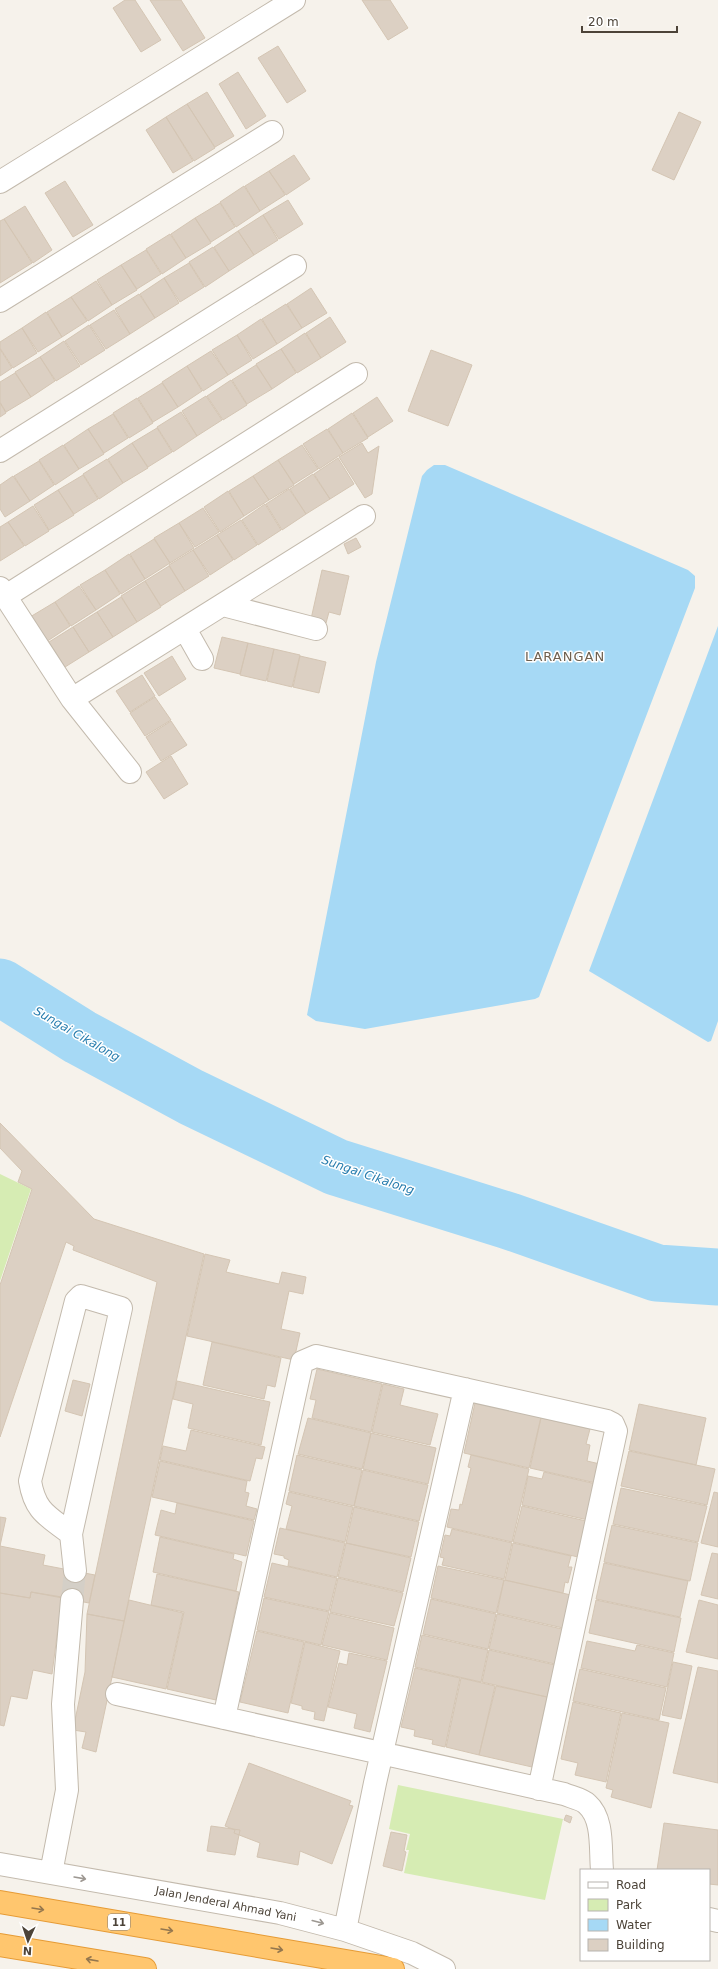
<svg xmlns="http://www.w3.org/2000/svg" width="718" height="1969" viewBox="0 0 718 1969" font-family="'DejaVu Sans',sans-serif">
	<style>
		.green { fill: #d6ecb3 }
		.water { fill: #a6d9f5 }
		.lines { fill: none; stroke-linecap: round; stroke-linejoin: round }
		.river { stroke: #a6d9f5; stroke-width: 57 }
		.building { fill: #dcd0c3; stroke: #d4c5b3 }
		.minor-tunnel { stroke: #d4cfc7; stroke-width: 22; stroke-dasharray: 22 11; stroke-linecap: butt }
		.minor-casing { stroke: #c3baad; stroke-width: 24 }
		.highway-casing { stroke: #e69b35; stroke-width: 24 }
		.minor { stroke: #fff; stroke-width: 22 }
		.highway { stroke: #ffc66e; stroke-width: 22 }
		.oneway { stroke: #9d9892 }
		.oneway2 { stroke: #94774e }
		.labels { text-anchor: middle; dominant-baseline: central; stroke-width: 3; stroke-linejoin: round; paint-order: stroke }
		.shield { fill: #fff; stroke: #827b74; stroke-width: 1 }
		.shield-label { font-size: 10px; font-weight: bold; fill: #4c4338 }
		.street-label { font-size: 11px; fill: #4c4338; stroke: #fff }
		.water-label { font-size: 12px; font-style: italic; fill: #277dae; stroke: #fff }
		.quarter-label { font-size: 13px; letter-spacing: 1px; fill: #6f604f; stroke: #fff }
	</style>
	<rect width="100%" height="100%" fill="#f6f2eb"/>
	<path class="green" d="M0,1174L31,1189L0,1281Z
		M398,1785L563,1819L545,1900L404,1873L409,1850H406L410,1834L389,1829Z"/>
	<path class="water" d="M434,465H445L688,570L695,576V588L539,997L535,999L365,1029L316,1021L307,1015L376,662L422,476L427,470Z
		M718,626V1021L711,1041L708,1042L589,971Z"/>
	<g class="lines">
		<path class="river" d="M0,987L80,1037L191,1097L336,1167L509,1221L657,1273L718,1277"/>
	</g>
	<path class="building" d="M125,0H135L161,40L141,52L113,8Z
		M150,0H181L205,38L183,51Z
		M362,0H390L408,28L388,40Z
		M278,46L306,91L287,103L258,58Z
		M238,72L266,116L246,129L219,84Z
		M207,92L234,136L215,147L187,104Z
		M187,104L215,148L194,161L166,117Z
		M679,112L701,122L674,180L652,170Z
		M166,117L193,161L173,173L146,130Z
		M294,155L310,179L286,195L269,171Z
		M269,171L285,195L260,211L245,186Z
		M65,181L93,225L73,237L45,193Z
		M244,186L260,211L236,227L220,202Z
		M288,200L303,224L279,239L263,215Z
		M220,203L235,227L211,242L195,218Z
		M25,206L52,250L33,263L4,219Z
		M263,215L278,240L254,255L238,231Z
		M195,218L211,243L186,258L171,234Z
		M4,219L32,263L0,283V221Z
		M238,231L254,255L229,271L214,247Z
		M170,234L186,258L162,274L146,249Z
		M213,247L229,271L205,287L189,262Z
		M146,250L161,274L137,289L121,265Z
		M189,263L204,287L180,302L164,278Z
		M121,265L137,290L112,305L97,280Z
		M164,278L179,303L155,318L140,294Z
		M96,281L112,305L88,321L71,297Z
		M311,288L327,313L302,328L287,304Z
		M139,294L155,318L130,334L115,309Z
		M71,297L87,321L62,337L47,312Z
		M286,304L302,328L277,344L262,319Z
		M114,310L130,334L106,349L90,325Z
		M46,312L62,337L38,352L22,328Z
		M330,317L346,342L321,358L306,333Z
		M261,319L277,344L253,359L237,335Z
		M89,325L105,350L81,365L65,341Z
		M22,328L37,353L13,368L0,348V342Z
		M305,333L321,358L297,373L281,349Z
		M237,335L252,360L228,375L212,350Z
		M64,341L80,366L56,381L40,357Z
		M0,349L12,368L0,376Z
		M281,349L296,373L272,389L256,364Z
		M431,350L472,365L448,426L408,411Z
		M211,351L228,375L203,391L187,366Z
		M40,357L55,381L31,397L15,372Z
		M256,365L272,389L247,404L232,380Z
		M187,366L202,391L178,407L162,382Z
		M15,373L31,397L6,412L0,402V382Z
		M231,380L247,405L223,420L207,396Z
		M162,383L178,407L153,422L138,398Z
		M206,396L222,420L197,436L182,411Z
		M377,397L393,421L368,437L353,413Z
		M137,398L153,423L129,438L113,413Z
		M0,403L6,413L0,417Z
		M181,412L197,436L173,452L157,427Z
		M352,413L368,438L343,453L328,429Z
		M113,414L128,438L104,453L88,429Z
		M157,428L172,452L148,467L132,443Z
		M88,429L104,454L79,469L64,445Z
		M327,429L343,453L319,469L303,444Z
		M132,443L148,468L123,483L108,459Z
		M362,443L368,453L379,446L372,494L365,498L339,457Z
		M63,445L79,469L55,485L39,460Z
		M302,445L318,469L294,484L278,460Z
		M338,458L354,484L330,499L314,474Z
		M107,459L123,483L99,499L83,474Z
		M278,460L294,485L269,500L253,476Z
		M39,461L54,485L30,501L14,476Z
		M313,474L330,499L306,514L290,489Z
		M83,475L98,499L74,514L58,490Z
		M13,476L30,501L5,517L0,509V485Z
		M253,476L269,500L244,516L229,491Z
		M289,489L306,514L282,530L266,504Z
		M58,490L74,515L49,530L34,505Z
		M228,491L244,516L220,532L204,507Z
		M265,504L281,530L258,545L242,520Z
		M33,506L49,531L25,546L8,522Z
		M203,508L219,532L195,547L179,523Z
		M241,520L257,545L234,560L217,535Z
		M8,522L24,546L0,561V527Z
		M179,523L194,548L170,563L154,538Z
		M217,535L233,560L210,575L193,550Z
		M356,538L361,547L348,554L344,544Z
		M154,539L170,563L145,579L130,554Z
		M193,550L209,576L185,591L169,565Z
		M129,554L145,579L121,594L105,570Z
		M169,566L185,591L161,606L145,581Z
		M105,570L120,594L96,610L80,585Z
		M322,570L349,576L340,615L329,612L326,623L311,619Z
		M145,581L161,607L137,622L121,596Z
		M79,586L96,610L71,626L55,602Z
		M121,597L137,622L113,637L97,612Z
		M55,602L70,626L46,642L30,617Z
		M97,612L113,637L89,652L73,627Z
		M73,627L89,652L65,667L49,642Z
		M222,637L248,643L240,674L214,668Z
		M248,643L274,649L266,681L240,675Z
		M274,649L300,655L292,687L267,681Z
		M172,656L186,679L159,696L144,673Z
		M300,656L326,662L319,693L293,687Z
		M142,675L155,696L130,712L116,691Z
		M155,697L171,720L145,736L130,713Z
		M171,721L187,745L161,761L146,737Z
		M171,756L188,784L164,799L146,772Z
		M0,1123L94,1219L204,1254L124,1621L87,1614L157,1282L73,1250L74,1246L66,1242L0,1437V1285L32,1189L18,1182L22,1171L0,1148Z
		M205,1254L230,1260L226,1272L279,1284L282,1272L306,1277L303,1294L289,1291L281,1329L300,1333L294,1360L187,1336Z
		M212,1342L281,1358L275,1387L267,1385L264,1399L203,1385Z
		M317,1369L382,1384L371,1432L312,1418L316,1400L310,1399Z
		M73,1380L90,1384L82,1416L65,1411Z
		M177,1381L270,1402L261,1445L188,1428L193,1404L173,1399Z
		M383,1384L404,1389L400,1405L438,1414L430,1445L372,1432Z
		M475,1403L541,1417L529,1468L464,1453Z
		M639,1404L706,1418L696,1465L629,1450Z
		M308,1418L371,1433L362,1469L298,1454Z
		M541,1418L590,1429L586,1444L590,1445L587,1461L600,1464L596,1483L530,1468Z
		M191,1430L265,1447L262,1459L256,1458L250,1481L160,1460L163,1446L186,1451Z
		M371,1433L436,1448L428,1484L363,1469Z
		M629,1451L715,1469L707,1505L621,1486Z
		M297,1455L362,1470L354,1506L289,1491Z
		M471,1455L529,1469L512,1542L447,1527L451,1509L459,1510L460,1504L462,1505L471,1468L468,1467Z
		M160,1461L247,1481L245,1492L249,1493L246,1506L257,1509L254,1520L152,1497Z
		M363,1470L428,1485L419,1521L354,1506Z
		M544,1472L596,1484L588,1520L522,1505L528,1476L542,1479Z
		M621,1488L707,1506L698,1542L613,1524Z
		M289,1492L353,1507L345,1542L286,1529L292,1506L286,1504Z
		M714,1492L718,1493V1547L701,1543Z
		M177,1503L254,1521L246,1556L155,1535L161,1510L175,1514Z
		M522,1506L586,1521L578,1557L513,1542Z
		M354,1507L419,1522L411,1557L346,1543Z
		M0,1517L6,1518L0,1546L45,1555L43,1565L95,1575L89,1603L31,1592L30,1598L0,1593Z
		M612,1525L698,1543L690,1581L604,1562Z
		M280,1528L345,1543L337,1577L288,1566L289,1560L284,1558V1556L274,1554Z
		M452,1529L512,1543L504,1579L442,1565L444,1558L440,1557L445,1535L450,1536Z
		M160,1537L234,1554L233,1559L242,1562L236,1591L153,1572Z
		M346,1543L411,1558L403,1592L338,1577Z
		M513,1543L571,1556L568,1567H572L568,1583L565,1582L563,1593L505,1580Z
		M712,1553L718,1554V1599L701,1595Z
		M272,1563L337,1578L329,1611L264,1597Z
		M604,1563L688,1581L680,1617L596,1599Z
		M438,1566L504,1580L496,1613L431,1598Z
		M157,1574L239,1592L216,1700L167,1689L184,1612L151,1605Z
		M338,1578L403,1593L394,1626L330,1612Z
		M504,1580L571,1595L563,1628L497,1613Z
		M31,1592L62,1597L52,1674L33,1670L27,1699L11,1696L4,1726L0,1725V1593L30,1598Z
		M264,1598L329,1612L321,1645L257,1630Z
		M431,1599L496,1614L488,1649L423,1634Z
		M129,1600L183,1613L166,1689L112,1677Z
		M596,1600L681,1618L674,1652L589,1633Z
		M699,1600L718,1605V1659L686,1652Z
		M330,1613L394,1628L387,1660L322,1645Z
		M87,1614L124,1621L96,1752L82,1748L86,1732L73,1730L85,1672Z
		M497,1614L562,1629L555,1664L489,1649Z
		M257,1631L304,1642L288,1713L240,1702Z
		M422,1635L488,1650L481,1682L415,1667Z
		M587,1641L635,1651L637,1645L674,1653L667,1687L581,1668Z
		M305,1642L340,1651L324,1721L314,1719L315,1712L302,1709V1706L291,1703Z
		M489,1650L555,1665L547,1697L482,1682Z
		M349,1653L387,1661L370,1732L354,1728L357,1714L328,1707L339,1663L347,1665Z
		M673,1662L692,1666L681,1719L662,1715Z
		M698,1667L718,1671V1783L673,1773Z
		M415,1668L460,1678L445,1747L432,1744L433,1740L414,1736L415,1730L401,1727Z
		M580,1669L666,1688L659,1720L573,1701Z
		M461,1678L495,1686L479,1755L446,1747Z
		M496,1686L547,1697L532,1767L479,1755Z
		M573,1702L621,1713L606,1782L575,1775L578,1763L561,1759Z
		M622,1713L669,1723L651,1808L611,1797L613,1790L606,1788Z
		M249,1763L351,1801L349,1805L353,1806L332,1864L300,1851L298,1865L257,1857L260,1843L234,1833L235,1830L225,1826Z
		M566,1815L572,1817L570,1823L564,1820Z
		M664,1823L718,1830V1885L709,1884V1870H657Z
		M211,1826L240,1830L235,1855L207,1851Z
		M391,1832L407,1835L404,1851L406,1852L402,1871L383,1866Z"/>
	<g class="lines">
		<path class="minor-tunnel" d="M72,1600L75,1571"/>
		<g class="minor-casing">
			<path id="minor" d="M0,182L294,0
				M0,301L272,132
				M0,451L295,266
				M0,588L72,699L130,772
				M6,596L356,374
				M223,605L316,629
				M185,629L202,659
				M72,699L364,516
				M71,1534C48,1516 35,1512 30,1481L76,1301L81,1296L121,1308L71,1534L75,1571
				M117,1694L564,1794C571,1797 582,1799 587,1804C604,1819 600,1849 602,1870
				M224,1718L302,1362L316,1356L607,1421L613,1424L616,1431L539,1789
				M0,1864L280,1913L345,1930L412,1953L444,1969
				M51,1873L67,1790L63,1704L72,1600
				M709,1919L718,1921
				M345,1930L375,1783L465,1389"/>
		</g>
		<g class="highway-casing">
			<path id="highway" d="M0,1902L393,1969
				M0,1945L145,1969"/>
		</g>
		<use href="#minor" class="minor"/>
		<use href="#highway" class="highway"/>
	</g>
	<defs><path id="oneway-shaft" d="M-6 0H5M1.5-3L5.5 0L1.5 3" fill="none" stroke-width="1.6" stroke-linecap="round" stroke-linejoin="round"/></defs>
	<g class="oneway">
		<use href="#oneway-shaft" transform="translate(80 1878) rotate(10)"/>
		<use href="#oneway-shaft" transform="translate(318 1922) rotate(15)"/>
	</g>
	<g class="oneway2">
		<use href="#oneway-shaft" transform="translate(38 1909) rotate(9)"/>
		<use href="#oneway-shaft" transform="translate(167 1930) rotate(9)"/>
		<use href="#oneway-shaft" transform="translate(277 1949) rotate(10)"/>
		<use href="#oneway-shaft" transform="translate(92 1960) rotate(-170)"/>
	</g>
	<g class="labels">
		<rect class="shield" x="108" y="1914" width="22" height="16" rx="3"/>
		<g class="shield-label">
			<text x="119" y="1922">11</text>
		</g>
		<g class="street-label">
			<text transform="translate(226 1904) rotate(11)">Jalan Jenderal Ahmad Yani</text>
		</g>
		<g class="water-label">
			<text transform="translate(77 1034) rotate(30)">Sungai Cikalong</text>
			<text transform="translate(368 1175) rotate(19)">Sungai Cikalong</text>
		</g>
		<g class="quarter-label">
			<text x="565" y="656">LARANGAN</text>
		</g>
	</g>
	<rect x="580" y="1869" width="130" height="92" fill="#ffffff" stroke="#b7b4af"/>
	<rect x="588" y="1882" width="20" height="6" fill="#ffffff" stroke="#b7b4af"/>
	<text x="616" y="1889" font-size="12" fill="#4c4338">Road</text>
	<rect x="588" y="1899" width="20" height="12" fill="#d6ecb3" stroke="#b7b4af"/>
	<text x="616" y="1909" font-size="12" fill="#4c4338">Park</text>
	<rect x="588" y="1919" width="20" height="12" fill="#a6d9f5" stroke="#b7b4af"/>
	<text x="616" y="1929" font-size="12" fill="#4c4338">Water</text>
	<rect x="588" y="1939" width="20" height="12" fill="#dcd0c3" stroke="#b7b4af"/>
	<text x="616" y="1949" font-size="12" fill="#4c4338">Building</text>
	<g transform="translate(28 1941) rotate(183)" stroke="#ffffff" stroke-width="3" paint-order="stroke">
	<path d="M0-3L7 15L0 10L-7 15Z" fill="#4c4338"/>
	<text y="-6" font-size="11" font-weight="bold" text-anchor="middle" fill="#4c4338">N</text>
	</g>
	<path d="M582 26v6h95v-6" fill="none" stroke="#4c4338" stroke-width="2"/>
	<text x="588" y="26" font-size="12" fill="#4c4338" stroke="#ffffff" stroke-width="3" paint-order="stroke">20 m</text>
</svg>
